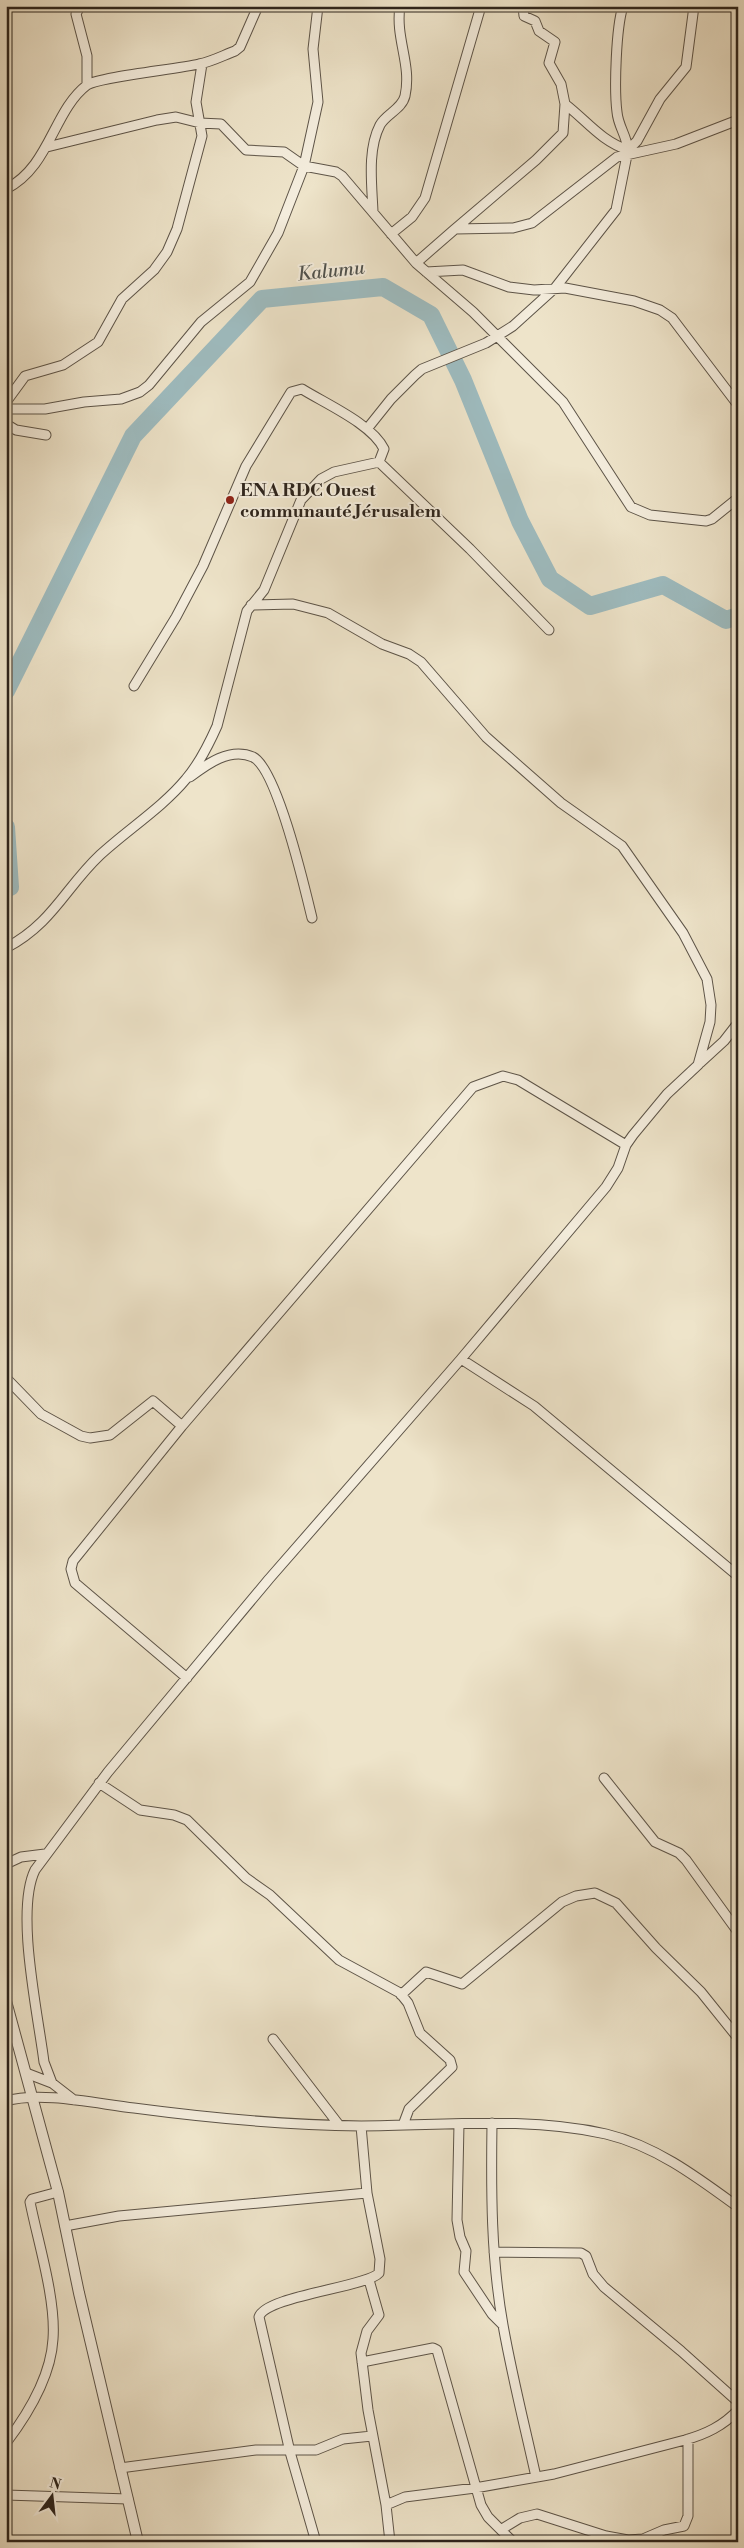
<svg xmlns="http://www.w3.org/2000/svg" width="744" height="2548" viewBox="0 0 744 2548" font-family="'Libre Bodoni',serif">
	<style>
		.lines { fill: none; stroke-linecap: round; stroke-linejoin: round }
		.river { stroke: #9ebcc0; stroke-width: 18 }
		.minor-casing { stroke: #5d5448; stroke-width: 11 }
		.tertiary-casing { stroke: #5d5448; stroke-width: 12 }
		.minor { stroke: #f4eddd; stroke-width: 9 }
		.tertiary { stroke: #f4eddd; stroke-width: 10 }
		.poi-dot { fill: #8f2418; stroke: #f4eddd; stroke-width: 2 }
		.labels { text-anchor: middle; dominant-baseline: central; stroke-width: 4; stroke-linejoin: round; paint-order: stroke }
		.poi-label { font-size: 18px; font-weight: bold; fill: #2d241c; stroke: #f4eddd; text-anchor: start }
		.water-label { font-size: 19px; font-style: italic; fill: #4f524d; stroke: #f4eddd }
	</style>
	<rect width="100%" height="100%" fill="#eee4ca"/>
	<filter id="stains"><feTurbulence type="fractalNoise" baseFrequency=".004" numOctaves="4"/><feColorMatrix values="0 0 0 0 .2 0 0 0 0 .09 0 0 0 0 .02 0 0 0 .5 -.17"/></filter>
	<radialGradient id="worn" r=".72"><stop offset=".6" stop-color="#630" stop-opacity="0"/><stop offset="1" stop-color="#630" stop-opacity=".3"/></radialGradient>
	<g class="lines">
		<path class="river" d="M6,691L133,436L262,299L383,287L431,315L463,380L520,521L550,579L590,606L663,585L726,620L738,616
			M6,827L10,887L6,889"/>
		<g class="minor-casing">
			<path id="minor" d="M80,6L76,14L87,56V85
				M565,104C587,121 601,141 628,150L637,141L660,99L686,67L694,6
				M47,147L157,120L176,117L200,123L221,124L246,150L284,152L304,166L336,172L342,176L416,263L473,312L563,402L631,507L650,515L706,521L712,519L738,498
				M6,189C50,167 53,111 87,85C99,77 179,69 199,64C211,62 224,55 235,51L240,47L258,6
				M373,212C372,185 367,150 380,125C386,114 402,109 405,96C412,64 395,39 400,6
				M455,229L536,160L563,133L565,104L561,84L549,63L555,42L539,31L535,21L524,16L523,6
				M391,234L412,217L425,198L481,6
				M416,263L455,229L513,228L532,223L617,157L676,144L738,120
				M426,272L463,270L509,287L534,290L565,288L634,301L660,310L672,318L738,405
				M6,402L25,376L63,365L98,342L122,299L154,270L167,252L177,229L202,136L196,102L202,64
				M6,409H45L84,402L121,399L140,392L149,385L201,322L250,282L278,233L304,166L318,102L313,49L318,6
				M6,424L16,430L46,435
				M367,429L391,399L415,375L422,369L486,343L513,326L555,288L616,210L628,150C627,136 618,126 617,112C614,89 616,28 623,6
				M379,462L470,549L549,630
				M251,605L293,604L328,613L382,644L409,654L421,662L486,737L561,803L622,846L683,933L707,979L711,1005L710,1022L698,1065L667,1094L633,1135L626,1145L618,1168L606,1187L461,1359
				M190,777C207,764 230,747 253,757C277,769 305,889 312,918
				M6,948C53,923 65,888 100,855C127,830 163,807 186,779C199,764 209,744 217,726L247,611L264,590L301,500L321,479L334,472L379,462L384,449C372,424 326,404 302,389L291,392L246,466L203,566L176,617L134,686
				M700,1063L724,1041L738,1023
				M6,1378L41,1414L81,1436L90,1438L110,1435L153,1401L182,1426
				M187,1678L75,1583L71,1569L73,1561L182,1426L473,1087L503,1076L518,1080L626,1145
				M604,1778L655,1842L679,1853L686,1860L738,1932
				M99,1783L140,1810L174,1815L187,1820L246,1878L270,1895L339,1960L400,1993L408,2003L420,2033L450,2060L452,2067L409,2109L403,2125
				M6,1864L21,1857L45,1854
				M401,1995L426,1972L462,1984L562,1902L576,1896L595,1893L616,1903L656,1948L701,1992L738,2038
				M273,2039L339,2125
				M26,2073L52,2083L74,2100
				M52,2083L44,2062C38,2014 15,1911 35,1870L108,1772L269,1579L461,1359L534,1406L738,1576
				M6,2101C41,2091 98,2104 134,2108C209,2118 285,2125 361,2126C442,2126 525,2116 606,2134C656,2146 697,2177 738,2207
				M492,2123C491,2190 491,2258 503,2325C512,2376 525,2427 536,2477
				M459,2124L457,2220L460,2237L466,2251L464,2272L492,2314L503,2325
				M65,2226L119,2216L367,2193
				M494,2252L581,2253L586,2256L593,2274L604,2287L681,2351L738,2402
				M369,2280L379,2315L367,2331L361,2353L368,2410L386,2505L390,2542
				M362,2362L433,2348L437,2350L481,2505L488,2517L513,2542
				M6,2443C28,2414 51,2375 53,2339C56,2299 38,2242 30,2202L32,2199L58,2192
				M120,2468L256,2450H316L343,2439L372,2436
				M6,2495L128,2499
				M386,2505L405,2497L475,2488L554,2474L685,2440C706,2434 723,2426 738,2410
				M502,2529L520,2518L537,2514L606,2536L628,2540L643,2539L664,2530L684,2526L688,2516V2439
				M316,2542L290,2452L259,2317C265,2296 367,2287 379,2273L380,2259L367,2193L361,2126"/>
		</g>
		<g class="tertiary-casing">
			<path id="tertiary" d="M6,2001L58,2192L79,2293L138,2542"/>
		</g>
		<use href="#minor" class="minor"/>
		<use href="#tertiary" class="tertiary"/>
	</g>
	<circle class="poi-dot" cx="230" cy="500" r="5"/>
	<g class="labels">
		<g class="poi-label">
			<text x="240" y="490">ENA RDC Ouest<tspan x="240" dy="21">communauté Jérusalem</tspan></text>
		</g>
		<g class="water-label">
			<text transform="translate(331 271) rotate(-6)">Kalumu</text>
		</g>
	</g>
	<rect width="744" height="2548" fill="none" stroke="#eee4ca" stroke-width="25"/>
	<rect x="8" y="8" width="729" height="2533" fill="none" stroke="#2d241c" stroke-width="2.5"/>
	<rect x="12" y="12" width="719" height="2523" fill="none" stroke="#2d241c"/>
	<g transform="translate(52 2496) rotate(15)" stroke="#f4eddd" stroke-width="4" paint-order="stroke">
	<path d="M0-4L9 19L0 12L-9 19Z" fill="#2d241c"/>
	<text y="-8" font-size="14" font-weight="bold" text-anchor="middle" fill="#2d241c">N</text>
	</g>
	<rect width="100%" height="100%" filter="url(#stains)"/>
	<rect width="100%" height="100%" fill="url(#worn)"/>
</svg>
